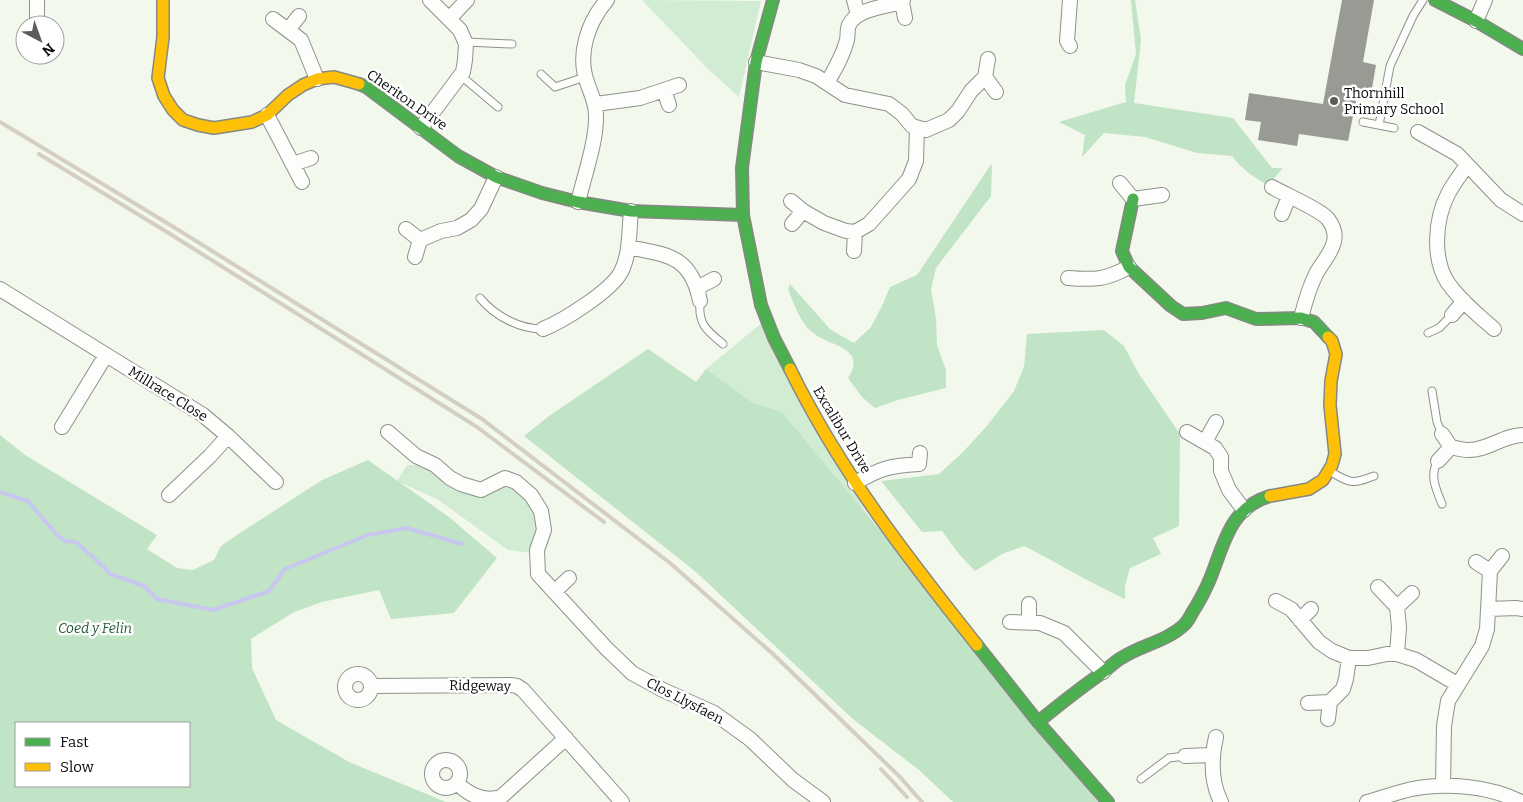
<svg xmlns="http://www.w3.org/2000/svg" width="1523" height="802" viewBox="0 0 1523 802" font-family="Bitter,serif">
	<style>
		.green { fill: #d1ecd3 }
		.forest { fill: #c0e4c5; fill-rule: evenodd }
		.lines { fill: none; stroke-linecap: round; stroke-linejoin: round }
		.stream { stroke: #c7c7ef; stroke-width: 4 }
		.building { fill: #989a93 }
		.lane-casing { stroke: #8f918c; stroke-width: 9 }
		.street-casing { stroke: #8f918c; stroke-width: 16 }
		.fast-casing { stroke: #868883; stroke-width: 14 }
		.slow-casing { stroke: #868883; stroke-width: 14 }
		.lane { stroke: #fdfefc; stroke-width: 7 }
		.street { stroke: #fdfefc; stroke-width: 14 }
		.fast { stroke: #4caf50; stroke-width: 11 }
		.slow { stroke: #ffc107; stroke-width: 11 }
		.rail { stroke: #d4cec3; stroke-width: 4 }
		.poi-dot { fill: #5c5d59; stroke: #fff; stroke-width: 2 }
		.labels { text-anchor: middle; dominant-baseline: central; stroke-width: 5; stroke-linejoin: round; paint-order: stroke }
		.poi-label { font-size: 14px; fill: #0a0a0a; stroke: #fff; text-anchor: start }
		.street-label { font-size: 14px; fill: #0a0a0a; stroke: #fff }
		.park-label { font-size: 14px; font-style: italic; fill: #215a3b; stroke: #fff }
	</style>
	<rect width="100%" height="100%" fill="#f3f8ed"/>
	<path class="green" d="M642,0L761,1L739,97L709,70Z
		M764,321L866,513L782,412L753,403L706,369Z
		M407,465H427L481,490L505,478L531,495L538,526L531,553L508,550L437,499L397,481Z"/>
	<path class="forest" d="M1131,0H1135L1141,40L1134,103L1233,118L1272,168H1283L1268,185C1253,177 1242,169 1232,156L1197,153L1145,137L1104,133L1082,157L1085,135L1059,122L1126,102L1125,85L1136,54Z
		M992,163L991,196L936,268L931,290L936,318L937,345L946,370V388L898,400L875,408L862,397L848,378C867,348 833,347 816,335C800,324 795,306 788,289L790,284L831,330L854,343L871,327L882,306L890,287L917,275Z
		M1104,330L1124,346L1139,374L1180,434L1179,526L1153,538L1161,554L1130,568L1125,586V599C1090,583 1058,563 1024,546L1002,554L975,571L959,554L942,531L922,532L881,481L939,474L962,453L986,427L1014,391L1024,367L1027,334Z
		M648,349L696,382L706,369L753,403L782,412L866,513L1098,802H953L919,770L854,720L696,572L524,436L549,416Z
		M0,435L25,455L157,535L147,549L177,568L193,570L214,560L221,546L237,535L322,480L368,460L449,517L497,558L454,613L391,619L379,590L322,602L294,612L251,639L252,668L276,720L349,762L446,802H0ZM16,723H189V786H16Z"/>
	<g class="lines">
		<path class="stream" d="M0,492L28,501L58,536L65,541L76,542L106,569L110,574L144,586L157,599L213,610L269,591L285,569L368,535L407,528L462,544"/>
	</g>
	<path class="building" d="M1342,0H1374L1363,62L1376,65L1371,94L1358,91L1348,141L1299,134L1297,146L1258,140L1261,122L1245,120L1249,93L1323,104Z"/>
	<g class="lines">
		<g class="lane-casing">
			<path id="lane" d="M465,42L512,44
				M541,74L555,87L585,77
				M460,75L498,107
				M1363,122L1394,128
				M1379,125L1390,66L1413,16L1423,0
				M480,298C495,316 519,329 543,329
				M700,301C698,324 706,330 723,344
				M1428,333L1439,328L1452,315
				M1432,391L1437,422L1442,434
				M1438,461C1429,475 1436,489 1442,504
				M1331,472C1352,484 1352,484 1374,476
				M1141,779L1169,758L1185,756"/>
		</g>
		<g class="street-casing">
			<path id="street" d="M37,0V18
				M854,0L858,15
				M902,2L905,18
				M273,19L301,40L317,79
				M449,19L467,0
				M1476,21L1485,0
				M288,30L299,16
				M1070,46L1067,41L1070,0
				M756,62L799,70L816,76L845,95L889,104L902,114L912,126L926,130L949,120L958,111L971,91L985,77L988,59
				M985,77L996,92
				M827,83C835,69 843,56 847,40C848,36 847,29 849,25C856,9 887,6 902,2L903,0
				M664,90L669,105
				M596,104L640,98L679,85
				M267,115L302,182
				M421,128L463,72L465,60L466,44L460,30L430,0
				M1418,132L1457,154L1501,200L1523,214
				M293,164L311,158
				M1467,165C1461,174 1453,184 1448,194C1435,219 1432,259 1448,283C1460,300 1478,315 1494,329
				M1120,183L1133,199L1162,195
				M1272,187C1284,194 1321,210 1328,219C1345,241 1325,257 1316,274C1309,288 1305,302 1301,318
				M791,201L803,211L824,223L846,231L855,232L869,224L909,179L916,161L917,128
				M578,202C584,177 597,140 596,115C596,103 591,94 587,82C577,54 588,22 607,0
				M1282,214L1289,196
				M792,224L803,211
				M406,229L420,240L415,257
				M420,240L441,231L457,228L471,220L481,209L496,177
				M628,247C667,255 691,255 700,301
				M854,251L855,232
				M1068,278C1095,280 1105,280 1129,267
				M697,288L714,279
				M0,289L203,415L228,436L276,482
				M1452,315L1464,301
				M543,329C563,321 611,291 621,272C630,255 629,231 631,211
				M62,427L106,355
				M388,432L416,456L435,465L450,478L461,484L481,490L505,478L516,482L531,495L541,511L544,530L537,550L538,574L606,648L632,673L663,690L714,713L750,739L793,780L823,802
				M1187,432L1215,448L1221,457V471L1229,490L1244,510
				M1442,434L1451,447
				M1205,442L1216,422
				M1438,461L1451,447C1456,448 1462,450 1467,450C1487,451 1503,435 1523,435
				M855,483C881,468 889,466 919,464L920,453
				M169,495L210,456L228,436
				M1476,562L1490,571
				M1378,587L1397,607L1399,627L1397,654
				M554,592L569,578
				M1276,601L1291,609L1319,642L1332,651L1349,658H1368L1387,654H1397L1416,660L1457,684
				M1397,607L1412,593
				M1489,609L1516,608L1523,609
				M1300,620L1311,609
				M1010,622L1040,623L1064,633L1103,672
				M1029,623V604
				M345 687a13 13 0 1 1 26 0a13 13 0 1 1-26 0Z
				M372,686L511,685L517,686L523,690L622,802
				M1308,703L1330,702L1343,689L1346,679L1349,658
				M1328,719L1330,702
				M1216,737C1211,759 1211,782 1221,802
				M1185,756L1212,755
				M432 774a14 14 0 1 1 28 0a14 14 0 1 1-28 0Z
				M457,783C470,796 484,802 501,797L566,738
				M1443,785L1444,726L1448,701L1482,646L1487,629L1490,571L1502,556
				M1367,802C1382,798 1397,792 1412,789C1445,782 1490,786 1521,802"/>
		</g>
		<g class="fast-casing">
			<path id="fast" d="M773,0L756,62L742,168L743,215L761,305L774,338L790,369
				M1435,0L1476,21L1523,49
				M359,84L366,87L458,156L496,177L542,193L578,202L631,211L743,215
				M1133,199L1122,251L1129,267L1171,306L1183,314L1202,313L1226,308L1256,319L1301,318L1314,322L1328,337
				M977,645L1038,722L1108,802
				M1038,722C1059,705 1080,688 1102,673C1109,668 1115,661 1123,657C1142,645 1167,641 1184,625C1187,622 1190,617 1192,613C1199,602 1205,591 1210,579C1224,545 1229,508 1270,496"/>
		</g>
		<g class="slow-casing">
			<path id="slow" d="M163,0V37L158,78L164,96L173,110L183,120L198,125L214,128L252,122L267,115L288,95L303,85L317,79L334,77L359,84
				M790,369C840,471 907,557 977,645
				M1270,496L1309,489L1323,480L1332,465L1335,454L1330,405L1331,381L1336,354L1332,341L1328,337"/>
		</g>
		<use href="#lane" class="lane"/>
		<use href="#street" class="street"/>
		<use href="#fast" class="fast"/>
		<use href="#slow" class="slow"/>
		<path class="rail" d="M0,122L172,226L482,419L670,563L773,654L900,777L922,802
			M39,154L167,232L477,427L604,522
			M881,769L907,797"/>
	</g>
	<circle class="poi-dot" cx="1334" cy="101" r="5"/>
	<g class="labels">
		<g class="poi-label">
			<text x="1344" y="93">Thornhill<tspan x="1344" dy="16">Primary School</tspan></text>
		</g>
		<g class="street-label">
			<text transform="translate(407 100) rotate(35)">Cheriton Drive</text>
			<text transform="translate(168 394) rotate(32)">Millrace Close</text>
			<text transform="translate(842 430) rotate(59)">Excalibur Drive</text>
			<text transform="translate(480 686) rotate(1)">Ridgeway</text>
			<text transform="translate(685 701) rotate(27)">Clos Llysfaen</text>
		</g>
		<g class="park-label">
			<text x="95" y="628">Coed y Felin</text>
		</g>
	</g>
	<rect x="15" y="722" width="175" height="65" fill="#ffffff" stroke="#9d9d9d"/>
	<rect x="25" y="738" width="25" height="8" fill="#4caf50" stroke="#9d9d9d"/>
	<text x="60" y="747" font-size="15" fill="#0a0a0a">Fast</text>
	<rect x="25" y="763" width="25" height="8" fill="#ffc107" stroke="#9d9d9d"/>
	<text x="60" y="772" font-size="15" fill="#0a0a0a">Slow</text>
	<g transform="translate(40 40) rotate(139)"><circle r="24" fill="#ffffff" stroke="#9d9d9d"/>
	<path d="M0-4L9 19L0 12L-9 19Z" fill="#5c5d59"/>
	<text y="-8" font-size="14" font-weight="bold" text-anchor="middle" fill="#0a0a0a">N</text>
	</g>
</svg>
